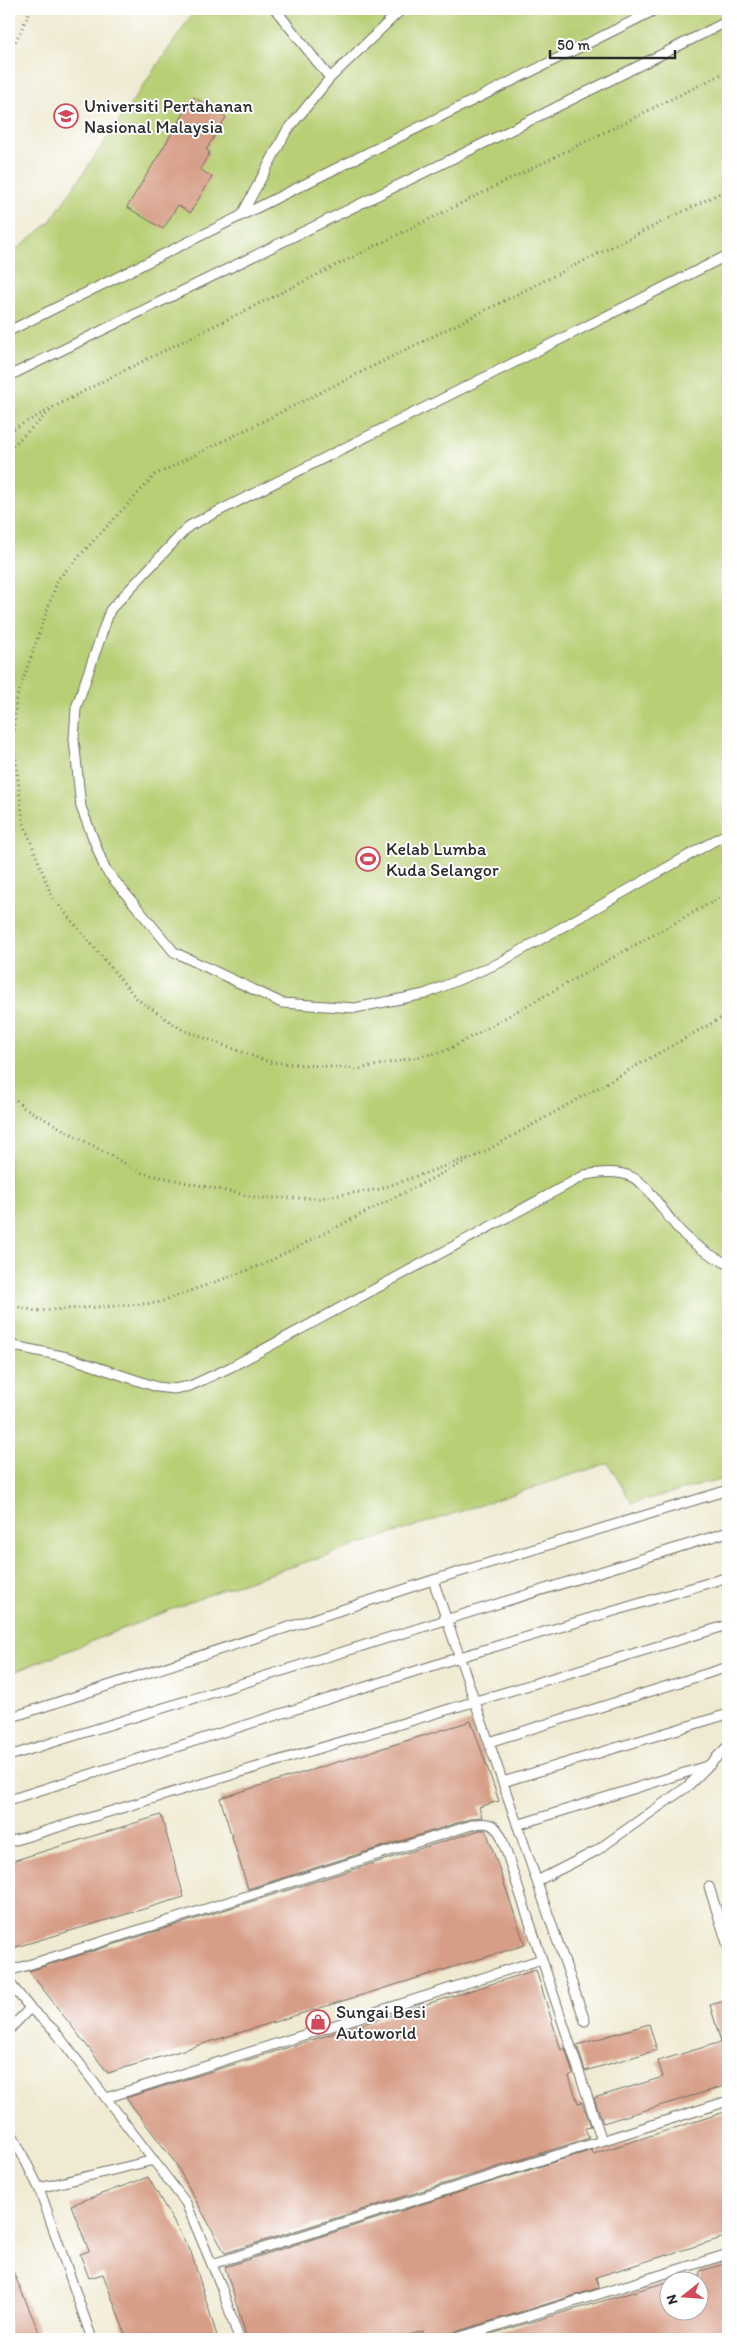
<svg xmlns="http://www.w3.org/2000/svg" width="737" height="2348" viewBox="0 0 737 2348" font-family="Itim,sans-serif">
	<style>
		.green { fill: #b8cf74; stroke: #727d50 }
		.building { fill: #d79e87 }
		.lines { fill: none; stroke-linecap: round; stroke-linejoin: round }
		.lane-casing { stroke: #706e65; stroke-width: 11 }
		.path { stroke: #706e65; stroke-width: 3; stroke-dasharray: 1 4; stroke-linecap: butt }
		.lane { stroke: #fff; stroke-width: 9 }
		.labels { text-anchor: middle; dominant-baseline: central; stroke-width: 4; stroke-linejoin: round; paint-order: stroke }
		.poi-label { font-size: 18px; fill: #2b2b2b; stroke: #fff; text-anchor: start }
	</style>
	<rect width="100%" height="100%" fill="#fff"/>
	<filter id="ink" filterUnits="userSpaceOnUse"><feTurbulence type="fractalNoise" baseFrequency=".02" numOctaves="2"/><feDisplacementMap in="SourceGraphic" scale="10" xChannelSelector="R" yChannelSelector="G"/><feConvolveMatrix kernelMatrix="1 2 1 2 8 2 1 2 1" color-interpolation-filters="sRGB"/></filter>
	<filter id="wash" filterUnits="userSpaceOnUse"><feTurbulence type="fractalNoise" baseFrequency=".0096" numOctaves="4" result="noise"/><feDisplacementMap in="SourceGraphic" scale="20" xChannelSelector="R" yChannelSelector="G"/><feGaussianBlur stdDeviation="1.12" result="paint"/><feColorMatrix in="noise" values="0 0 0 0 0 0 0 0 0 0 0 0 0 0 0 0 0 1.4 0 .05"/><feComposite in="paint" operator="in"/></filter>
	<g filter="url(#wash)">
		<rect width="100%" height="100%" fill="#efead1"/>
		<path class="green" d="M196,9H728V1478L632,1503L608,1463L218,1591L9,1674V255L49,223Z"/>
		<g id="blocks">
			<path class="building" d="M194,97L226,117L206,150L210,152L200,169L212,177L190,213L178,205L163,229L127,207Z
				M471,1721L499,1801L479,1807L482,1817L473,1818L248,1889L220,1798Z
				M161,1815L184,1897L13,1948L9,1939V1862Z
				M480,1830H486L525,1945L108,2073L29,1971Z
				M536,1970L561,2050L565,2048L573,2074L569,2076L578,2103L582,2102L591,2127L585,2128L589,2138L225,2253L174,2161L126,2098Z
				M728,2000V2085L603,2123L594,2098L663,2077L658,2061L721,2042L710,2005Z
				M649,2024L657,2050L585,2071L577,2045Z
				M728,2111V2236L596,2277L599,2288L452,2333L448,2339H425L423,2331L395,2339H247L225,2267L592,2150L593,2154Z
				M148,2177L191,2252L218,2339H127L103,2274L89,2278L80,2254L89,2251L71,2205Z
				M9,2262L42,2339H9Z
				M728,2263V2339H474L670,2281V2310H700V2271Z"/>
		</g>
	</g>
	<g filter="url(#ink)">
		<use href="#blocks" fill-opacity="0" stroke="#706e65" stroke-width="1"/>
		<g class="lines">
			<g class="lane-casing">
				<path id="lane" d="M275,9L330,78
					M241,216L286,132L330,78L402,9
					M728,255L189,526L110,610L76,708L74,739L81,807L105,869L174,952L282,1003L355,1008L425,994L499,963L728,833
					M9,331L657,9
					M9,376L513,129L728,21
					M9,1345L67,1357L157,1387L173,1389L190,1386L231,1367L585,1175C642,1164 644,1188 675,1225C688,1241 709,1255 728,1264
					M433,1580L728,1490
					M9,1718L433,1580L585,2021
					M489,1742L728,1667
					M9,1756L728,1532
					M503,1782L728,1714
					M9,1800L460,1657L728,1577
					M517,1825L710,1765
					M9,1842L728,1625
					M537,1881L596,1851L688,1786L728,1746
					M709,1887L728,1946
					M9,1971L475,1824C489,1822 495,1824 501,1836L602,2141
					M9,1982L30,2008L54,2030L186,2203L221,2286L239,2339
					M9,2030L30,2008
					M106,2098L542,1959
					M9,2128L39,2188L92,2339
					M39,2188L154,2160
					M212,2264L728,2101
					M454,2339L728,2254"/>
			</g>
			<path class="path" d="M9,55L31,9
				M728,189L155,475L58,579L16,700L13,738L23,821L52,897L137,999L183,1030L269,1062L359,1069L446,1051L728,893
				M9,431L105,380L728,71
				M9,449L50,411
				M9,1093L23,1107L142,1173L259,1198H319L380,1189L471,1157
				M9,1305L36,1311L157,1303L262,1265L486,1151L728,1014"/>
			<use href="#lane" class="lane"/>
		</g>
	</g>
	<defs>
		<g id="university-ring" transform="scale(1.25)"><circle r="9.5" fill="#fff" stroke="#d1495b" stroke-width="1.5"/><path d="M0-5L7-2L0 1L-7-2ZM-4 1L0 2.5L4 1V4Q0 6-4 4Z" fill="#d1495b"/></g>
		<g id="stadium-ring" transform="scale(1.25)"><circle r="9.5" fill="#fff" stroke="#d1495b" stroke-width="1.5"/><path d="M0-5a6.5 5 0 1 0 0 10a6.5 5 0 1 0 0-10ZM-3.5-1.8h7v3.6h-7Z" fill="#d1495b"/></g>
		<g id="shop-ring" transform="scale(1.25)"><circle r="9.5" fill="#fff" stroke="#d1495b" stroke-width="1.5"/><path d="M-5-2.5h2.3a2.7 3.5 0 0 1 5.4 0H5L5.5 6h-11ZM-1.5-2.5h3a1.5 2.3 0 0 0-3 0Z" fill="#d1495b"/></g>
	</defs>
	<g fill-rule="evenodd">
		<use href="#university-ring" x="66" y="116"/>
		<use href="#stadium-ring" x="368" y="859"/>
		<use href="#shop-ring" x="318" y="2022"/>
	</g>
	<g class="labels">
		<g class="poi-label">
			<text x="84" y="106">Universiti Pertahanan<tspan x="84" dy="21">Nasional Malaysia</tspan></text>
			<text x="386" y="849">Kelab Lumba<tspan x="386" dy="21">Kuda Selangor</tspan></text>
			<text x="336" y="2012">Sungai Besi<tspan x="336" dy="21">Autoworld</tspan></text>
		</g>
	</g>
	<rect width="737" height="2348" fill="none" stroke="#fff" stroke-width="30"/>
	<g transform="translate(684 2296) rotate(253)"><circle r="24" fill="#ffffff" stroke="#aaaaaa"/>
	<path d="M0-4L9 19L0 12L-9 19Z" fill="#d1495b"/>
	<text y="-8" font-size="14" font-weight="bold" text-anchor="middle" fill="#2b2b2b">N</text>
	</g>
	<path d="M550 50v8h125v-8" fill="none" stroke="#2b2b2b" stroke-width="2.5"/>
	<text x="557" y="50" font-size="15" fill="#2b2b2b" stroke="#ffffff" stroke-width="4" paint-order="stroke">50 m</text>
</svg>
